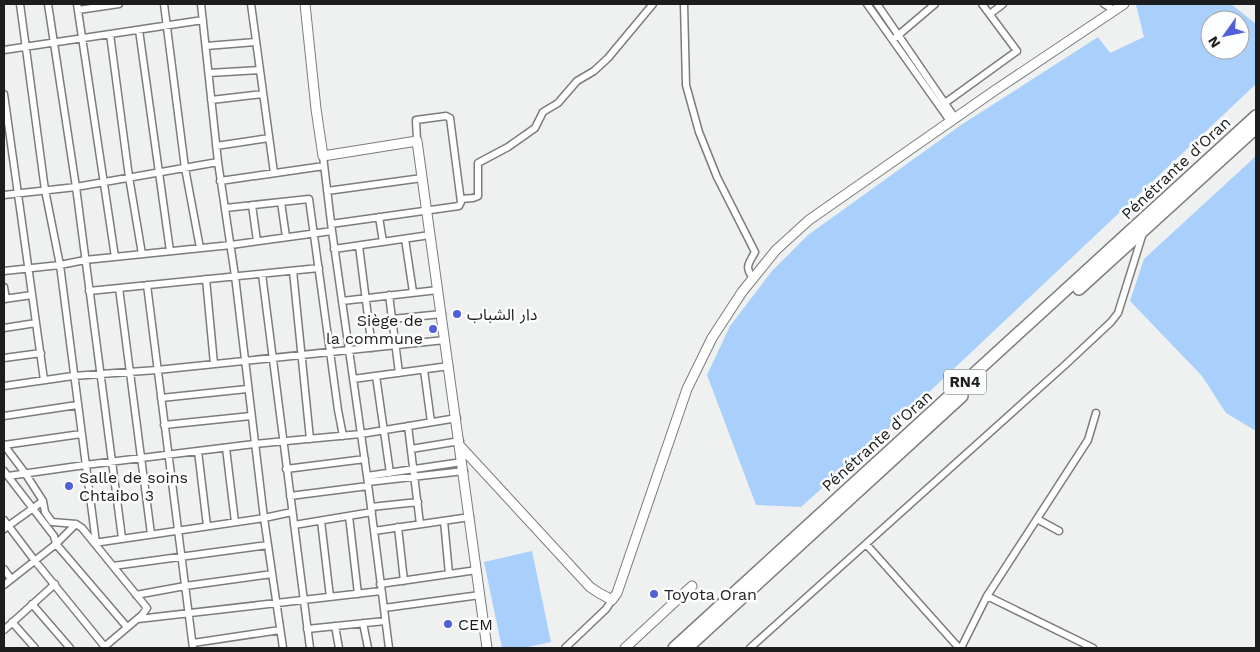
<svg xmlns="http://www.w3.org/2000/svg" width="1260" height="652" viewBox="0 0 1260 652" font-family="'Work Sans','Noto Sans Arabic',sans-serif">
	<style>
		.green { fill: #a9d0fc; fill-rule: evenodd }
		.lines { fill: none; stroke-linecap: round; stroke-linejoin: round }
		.street-casing { stroke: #7b7c7d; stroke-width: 9 }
		.secondary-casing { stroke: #7b7c7d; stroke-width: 11 }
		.highway-casing { stroke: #7b7c7d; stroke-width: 14 }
		.street { stroke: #fff; stroke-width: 6 }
		.secondary { stroke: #fff; stroke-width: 9 }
		.highway { stroke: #fff; stroke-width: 11 }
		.poi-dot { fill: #5061d7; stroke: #fcfdfe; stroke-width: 2 }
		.labels { text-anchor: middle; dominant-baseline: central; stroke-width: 5; stroke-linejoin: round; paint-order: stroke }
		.shield { fill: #fcfdfe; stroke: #606060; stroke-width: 1 }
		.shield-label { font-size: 15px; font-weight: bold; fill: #1d1d1d }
		.street-label { font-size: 16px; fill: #1d1d1d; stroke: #fcfdfe }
		.poi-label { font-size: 16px; fill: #1d1d1d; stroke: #fcfdfe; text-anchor: start }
	</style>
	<rect width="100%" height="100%" fill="#eff0f0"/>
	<path class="green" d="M1139,4H1231L1256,24V84L928,393L801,507L756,505L707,375L730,326L772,271L808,235L961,125L1098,37L1110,53L1144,37L1136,5ZM1210,20H1240V50H1210Z
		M1256,156V431L1226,413L1202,376L1130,301L1144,259Z
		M532,551L551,642L524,648H502L484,562Z"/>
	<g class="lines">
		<g class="street-casing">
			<path id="street" d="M20,4L45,190L60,265L96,543
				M48,4L76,187L122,538
				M77,4L115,257
				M164,4L185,168L200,248
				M201,4L218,162L235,276L264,518L283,648
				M251,4L274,173
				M684,4L686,85L699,132L717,177L755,252C749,263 744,267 753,278
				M867,4L950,121
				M877,4L955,118
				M1104,4L1114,10
				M78,10L119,4
				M990,14L1003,4
				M139,30L170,251
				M110,34L129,177L142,254
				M895,38L935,4
				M206,46L256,42
				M4,50L203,20
				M209,73L260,70
				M4,94L44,380
				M211,100L263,94
				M945,103L1017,51L982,4
				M216,146L269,138
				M323,156L332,231L367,476L389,648
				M220,181L324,166
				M327,191L422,178
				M4,195L76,187L218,162
				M461,199L473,198L478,196V163L508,147L535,128L543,112L558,103L577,81L594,71L608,58L653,4
				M281,202L309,199L338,410L343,436
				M252,205L257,241
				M225,208L281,202L286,237
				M379,217L383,242
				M331,224L459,206L461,202L450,118L446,116L416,120L417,141
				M405,239L413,292
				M359,246L372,348
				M334,249L430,235
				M4,271L60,265L85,260L231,245L332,231
				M293,271L310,439
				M262,274L310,648
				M206,279L214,364
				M147,285L193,648
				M4,287L6,299
				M119,288L151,534
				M89,291L319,268
				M389,295L399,373
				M4,299L32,295
				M342,301L438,290
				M392,319L442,314
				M4,328L36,323
				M4,358L41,353
				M424,370L431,422
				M376,376L390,473
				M353,379L449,366
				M4,386L73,376L157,370L445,340
				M161,398L247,389
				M4,416L77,405
				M164,425L251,416
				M408,426L420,524
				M4,445L25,473L43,501L45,512L52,522L76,524L82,528L147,608L142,615L103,648
				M4,445L81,434
				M226,448L235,522
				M411,449L460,441
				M198,451L207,526
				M286,469L365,459
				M4,471L54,536L56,544L127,627
				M8,476L85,465L254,444L361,434L457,418
				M367,476L462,462
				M368,482L464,471
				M290,496L368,486
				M371,507L418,502
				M349,516L358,594
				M1037,519L1059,531
				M4,520L35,561L105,647
				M321,521L330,597
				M444,521L449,574
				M294,525L372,512
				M398,527L404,581
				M4,529L43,501
				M374,531L470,517
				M94,543L264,518L292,512
				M866,544L959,648
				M113,566L268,545
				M4,569L11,579
				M380,584L477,570
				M4,585L56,544L76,524
				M136,595L185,586L272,574
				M987,596L1093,648
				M32,604L70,648
				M384,608L480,595
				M138,619L381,591
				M12,622L35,648
				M363,623L368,648
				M335,626L339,648
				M307,629L385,621
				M4,630L55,584
				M193,643L280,630
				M565,648L606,609L612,600
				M750,648L1065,365L1111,322L1118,313L1143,233
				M961,648L987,596L1088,440L1096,413"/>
		</g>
		<g class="secondary-casing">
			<path id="secondary" d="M305,4L316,109L323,156L417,141L487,648
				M460,446L590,587L599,593L612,600L617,593L687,389L712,338L742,292L776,250L809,220L994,91L1124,4
				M625,648L692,586"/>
		</g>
		<g class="highway-casing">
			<path id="highway" d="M1079,289L1256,128
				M674,648L1256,116
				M687,648L962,396"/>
		</g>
		<use href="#street" class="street"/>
		<use href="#secondary" class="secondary"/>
		<use href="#highway" class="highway"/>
	</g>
	<g class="poi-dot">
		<circle cx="457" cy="314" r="5"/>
		<circle cx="433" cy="329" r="5"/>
		<circle cx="69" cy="486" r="5"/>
		<circle cx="654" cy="594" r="5"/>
		<circle cx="448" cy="624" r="5"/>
	</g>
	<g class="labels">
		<rect class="shield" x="944" y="369.5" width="42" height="25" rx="4"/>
		<g class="shield-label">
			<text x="965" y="382">RN4</text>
		</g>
		<g class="street-label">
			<text transform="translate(1176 168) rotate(-43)">Pénétrante d'Oran</text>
			<text transform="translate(877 441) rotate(-42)">Pénétrante d'Oran</text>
		</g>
		<g class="poi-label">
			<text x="467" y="314">دار الشباب</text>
			<text x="423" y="320" text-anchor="end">Siège de<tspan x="423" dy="18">la commune</tspan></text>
			<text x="79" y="477">Salle de soins<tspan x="79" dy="18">Chtaibo 3</tspan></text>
			<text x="664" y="594">Toyota Oran</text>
			<text x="458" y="624">CEM</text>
		</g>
	</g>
	<rect width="1260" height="652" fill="none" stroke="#1d1d1d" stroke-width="10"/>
	<g transform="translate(1225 35) rotate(237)"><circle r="24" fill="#fcfdfe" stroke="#a3a3a4"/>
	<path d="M0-4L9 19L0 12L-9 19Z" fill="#5061d7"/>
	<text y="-8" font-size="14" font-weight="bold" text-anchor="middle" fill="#1d1d1d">N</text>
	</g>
</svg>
